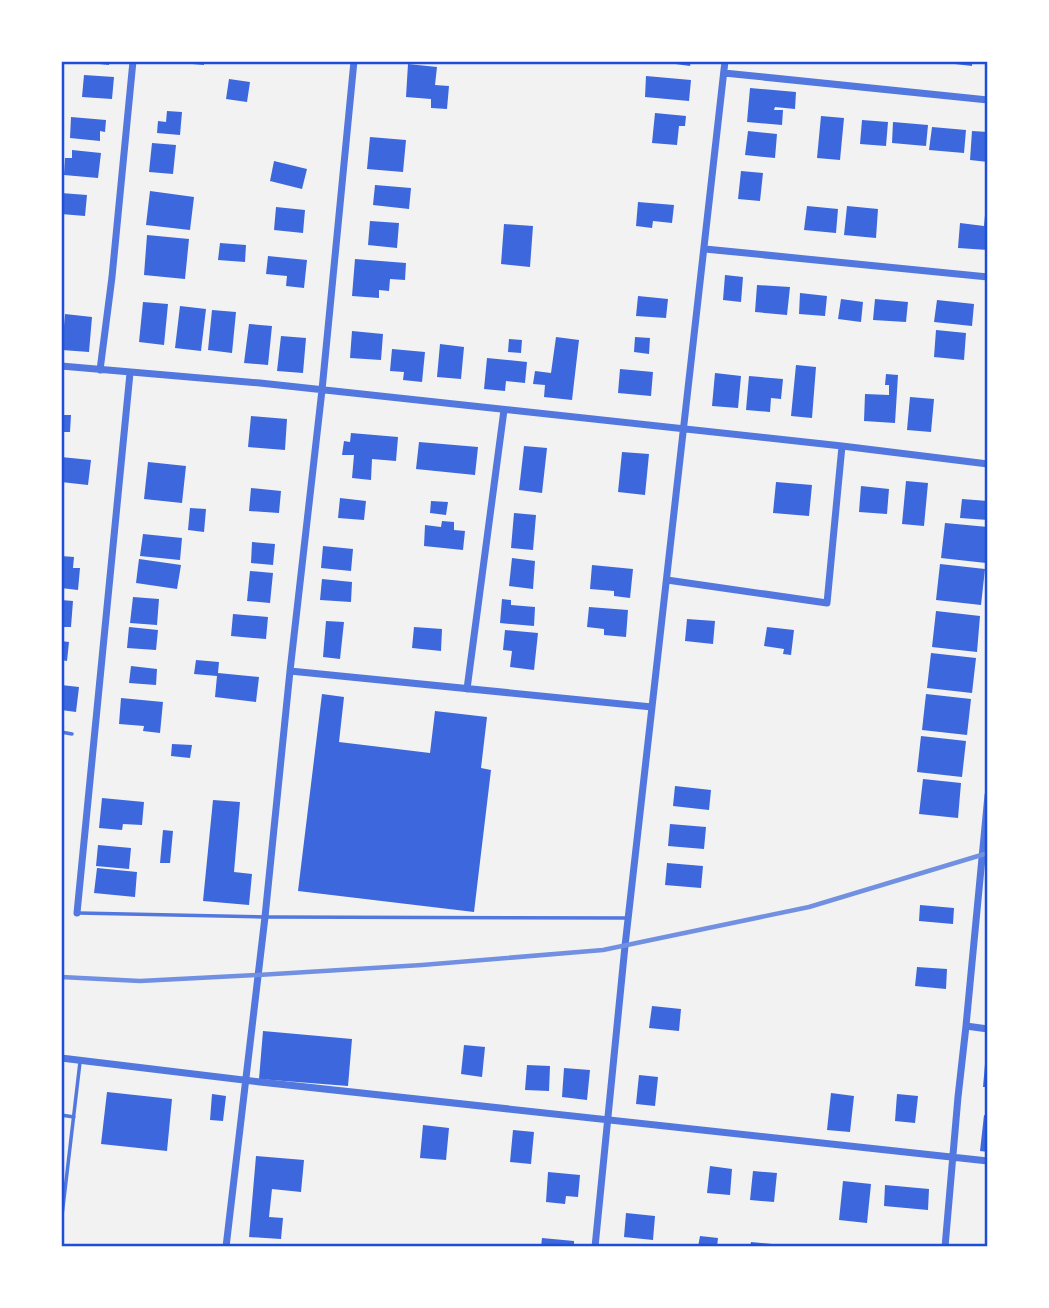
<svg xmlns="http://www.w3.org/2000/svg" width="1049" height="1308" viewBox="0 0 1049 1308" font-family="'Fira Sans',sans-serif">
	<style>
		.building { fill: #3d67dc }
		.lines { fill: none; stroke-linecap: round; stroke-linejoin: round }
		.service { stroke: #5277de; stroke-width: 3.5 }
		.minor { stroke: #5277de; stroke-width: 7 }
		.rail { stroke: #7290e2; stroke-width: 4.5 }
		.neatline { fill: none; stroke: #1d4ed8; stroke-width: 2.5 }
	</style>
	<rect width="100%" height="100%" fill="#f2f2f2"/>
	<path class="building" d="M89,61H109V65L89,63Z
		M180,61H204V65L180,63Z
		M668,61H691L690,66L668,63Z
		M946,61H972V66L946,63Z
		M408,64L437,67L435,85L449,86L447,109L431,108V99L406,97Z
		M84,75L114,77L112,99L82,97Z
		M646,76L691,80L689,101L645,97Z
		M229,79L250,82L247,102L226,99Z
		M750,88L796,92L795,109L775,107L774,110H783L782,125L747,122Z
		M167,111L182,112L180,135L157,133L158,121L166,122Z
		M655,113L686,116L685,126H679L677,145L652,143Z
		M821,116L844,118L840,160L817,158Z
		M71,117L106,120L105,132L100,131V141L70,138Z
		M862,120L888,122L886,146L860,144Z
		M893,122L928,125L926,146L892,143Z
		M932,127L966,130L964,153L929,150Z
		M748,131L777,134L775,158L745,155Z
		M972,131L988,132V162L970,160Z
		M370,137L406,140L403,172L367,169Z
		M152,143L176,145L173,174L149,172Z
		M72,150L101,153L98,178L64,175L65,158H72Z
		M274,161L307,169L302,189L270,181Z
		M741,171L763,173L760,201L738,199Z
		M375,185L411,188L409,209L373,205Z
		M150,191L194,197L190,230L146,225Z
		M61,193L87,195L85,216L61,214Z
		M638,202L674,205L672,223L653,221L652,228L636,226Z
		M807,206L838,209L836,233L804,230Z
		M847,206L878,209L876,238L844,235Z
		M276,207L305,210L303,233L274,230Z
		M985,215L988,216V250L958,248L960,223L984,226Z
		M370,221L399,223L397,248L368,245Z
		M504,224L533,226L530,267L501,264Z
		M147,235L189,239L185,279L144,275Z
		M220,243L246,245L245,262L218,260Z
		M268,256L307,260L304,288L286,286L287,276L266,274Z
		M355,259L406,263L405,280L390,279L389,291L379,290V298L352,296Z
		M725,275L743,277L741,302L723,300Z
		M757,285L790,287L787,315L755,312Z
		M800,293L827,296L825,316L799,314Z
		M638,296L668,299L666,318L636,316Z
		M841,299L863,302L861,322L838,319Z
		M875,299L908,302L906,322L873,320Z
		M937,300L974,304L972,326L934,322Z
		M143,302L168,304L164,345L139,342Z
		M180,306L206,309L201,351L175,348Z
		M212,310L236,312L232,353L208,350Z
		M65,314L92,317L89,352L62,350Z
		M249,324L272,326L268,365L244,363Z
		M936,330L966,333L964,360L934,357Z
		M352,331L383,334L381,360L350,358Z
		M281,336L306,338L303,373L277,371Z
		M556,337L579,340L572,400L544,397L545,385L533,384L535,371L551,373Z
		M635,337L650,338L649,354L634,352Z
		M509,339L522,340L521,353L508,352Z
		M440,344L464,347L461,379L437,377Z
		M392,349L425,352L422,382L403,380L404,372L390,371Z
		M487,358L527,362L525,383L506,381L505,391L484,389Z
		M796,365L816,367L812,418L791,416Z
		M620,369L653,372L651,396L618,393Z
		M715,373L741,376L738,408L712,406Z
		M886,374L898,375L895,423L864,421L865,394L889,395V385H885Z
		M749,376L783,379L781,399L771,398L770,412L746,410Z
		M910,397L934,399L931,432L907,430Z
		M61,415H71L70,432H61Z
		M251,416L287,419L285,450L248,447Z
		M351,433L398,437L396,461L372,459L371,480L352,478L354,455H342L344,441L350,442Z
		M419,442L478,447L475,475L416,469Z
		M524,446L547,448L542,493L519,490Z
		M622,452L649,454L645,495L618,492Z
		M61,457L91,460L88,485L61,482Z
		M148,462L186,466L182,503L144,499Z
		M906,481L928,483L924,526L902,524Z
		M776,482L812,485L809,516L773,513Z
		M861,486L889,489L887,514L859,512Z
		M251,488L281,491L279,513L249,511Z
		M340,498L366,501L364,520L338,518Z
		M962,499L988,501V520L960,518Z
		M431,501L448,502L446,515L430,513Z
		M190,508L206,509L204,532L188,530Z
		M514,513L536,515L533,550L511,548Z
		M442,521L454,522V530L465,531L463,550L424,546L425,525L441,527Z
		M945,523L988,527L986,563L941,558Z
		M143,534L182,538L180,560L140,556Z
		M252,542L275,544L273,565L251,563Z
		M323,546L353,549L351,571L321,568Z
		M61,556L74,557L73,568H80L78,590L61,588Z
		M512,558L535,561L533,589L509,586Z
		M139,559L181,565L177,589L136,583Z
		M940,564L985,569L981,605L936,600Z
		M592,565L633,569L630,598L614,596V591L590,589Z
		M250,571L273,573L270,603L247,601Z
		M322,579L352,582L351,602L320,600Z
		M133,597L159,599L157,625L130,623Z
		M502,599L511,600V605L535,607L534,626L500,623Z
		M61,600L73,601L71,627H61Z
		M589,607L628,610L626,637L604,635V629L587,627Z
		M936,611L980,616L977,652L932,647Z
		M233,614L268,617L266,639L231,636Z
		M687,619L715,621L713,644L685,641Z
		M326,621L344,622L340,659L323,657Z
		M129,627L158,630L156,650L127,648Z
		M414,627L442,629L441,651L412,648Z
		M767,627L794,630L791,655L783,654L784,649L764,646Z
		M505,630L538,633L534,670L510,667L512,651L503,650Z
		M61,641L69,642L67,661L61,660Z
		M931,653L976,658L972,693L927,688Z
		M196,660L219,662L218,673L259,677L256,702L215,697L217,676L194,674Z
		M131,666L157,669L156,685L129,683Z
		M61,685L79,687L76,712L61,710Z
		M322,694L344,697L339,742L430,753L435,711L487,717L481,768L491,770L474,912L298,891Z
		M926,694L971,699L967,735L922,730Z
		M121,698L163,702L160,733L143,731L144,726L119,724Z
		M921,736L966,741L962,777L917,772Z
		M172,744L192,745L190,758L171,756Z
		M923,779L961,783L958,818L919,814Z
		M675,786L711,790L709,810L673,806Z
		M102,798L144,802L142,825L123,824L122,830L99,828Z
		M213,800L240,802L234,872L252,874L249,905L203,901Z
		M670,824L706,827L704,849L668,846Z
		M163,830L173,831L170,863H160Z
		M98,845L131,848L129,869L96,866Z
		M667,863L703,866L701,888L665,885Z
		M97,868L137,872L135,897L94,893Z
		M920,905L954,908L953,924L919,921Z
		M917,967L947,969L946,989L915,986Z
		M652,1006L681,1009L679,1031L649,1028Z
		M263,1031L352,1039L348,1086L259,1079Z
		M464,1045L485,1047L482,1077L461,1074Z
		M985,1064H988V1087H983Z
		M527,1065L550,1066L549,1091L525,1090Z
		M564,1068L590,1070L587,1100L562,1097Z
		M639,1075L658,1077L655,1106L636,1104Z
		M107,1092L172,1099L167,1151L101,1144Z
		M831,1093L854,1096L850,1132L827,1130Z
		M212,1094L226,1096L223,1121L210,1120Z
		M897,1094L918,1096L915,1123L895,1121Z
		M984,1115L988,1116V1152L980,1151Z
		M423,1125L449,1128L446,1160L420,1158Z
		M513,1130L534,1132L531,1164L510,1162Z
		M256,1156L304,1160L301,1192L272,1189L269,1217L283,1218L281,1239L249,1237Z
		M710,1166L732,1169L730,1195L707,1193Z
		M753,1171L777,1173L774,1202L750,1200Z
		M548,1172L580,1175L578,1197L566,1196L565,1204L546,1202Z
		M843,1181L871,1184L867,1223L839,1220Z
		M885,1185L929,1189L928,1210L884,1206Z
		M626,1213L655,1216L653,1240L624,1237Z
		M700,1236L718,1238L717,1247H698Z
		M542,1238L574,1241V1247H541Z
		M751,1242L772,1244V1247H750Z"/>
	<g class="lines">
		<path class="service" d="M61,732L72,734
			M79,913L265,917L628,918
			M61,1115L74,1117
			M61,1224L80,1062"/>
		<path class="minor" d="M724,73L988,100
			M705,249L988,277
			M61,366L260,383L842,446L988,464
			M100,370L112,277L133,61
			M667,580L827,603L842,446
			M290,671L652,707
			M467,689L504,410
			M77,913L130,373
			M966,1026L988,1029
			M61,1058L260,1082L988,1161
			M226,1247L265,917L290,671L322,390L354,61
			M595,1247L625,946L725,61
			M945,1247L958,1097L966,1026L988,795"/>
		<path class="rail" d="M61,977L140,981L258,975L422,965L603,950L809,907L988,853"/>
	</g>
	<rect width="1049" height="1308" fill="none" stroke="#ffffff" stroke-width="126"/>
	<rect x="63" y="63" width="923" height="1182" class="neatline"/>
</svg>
